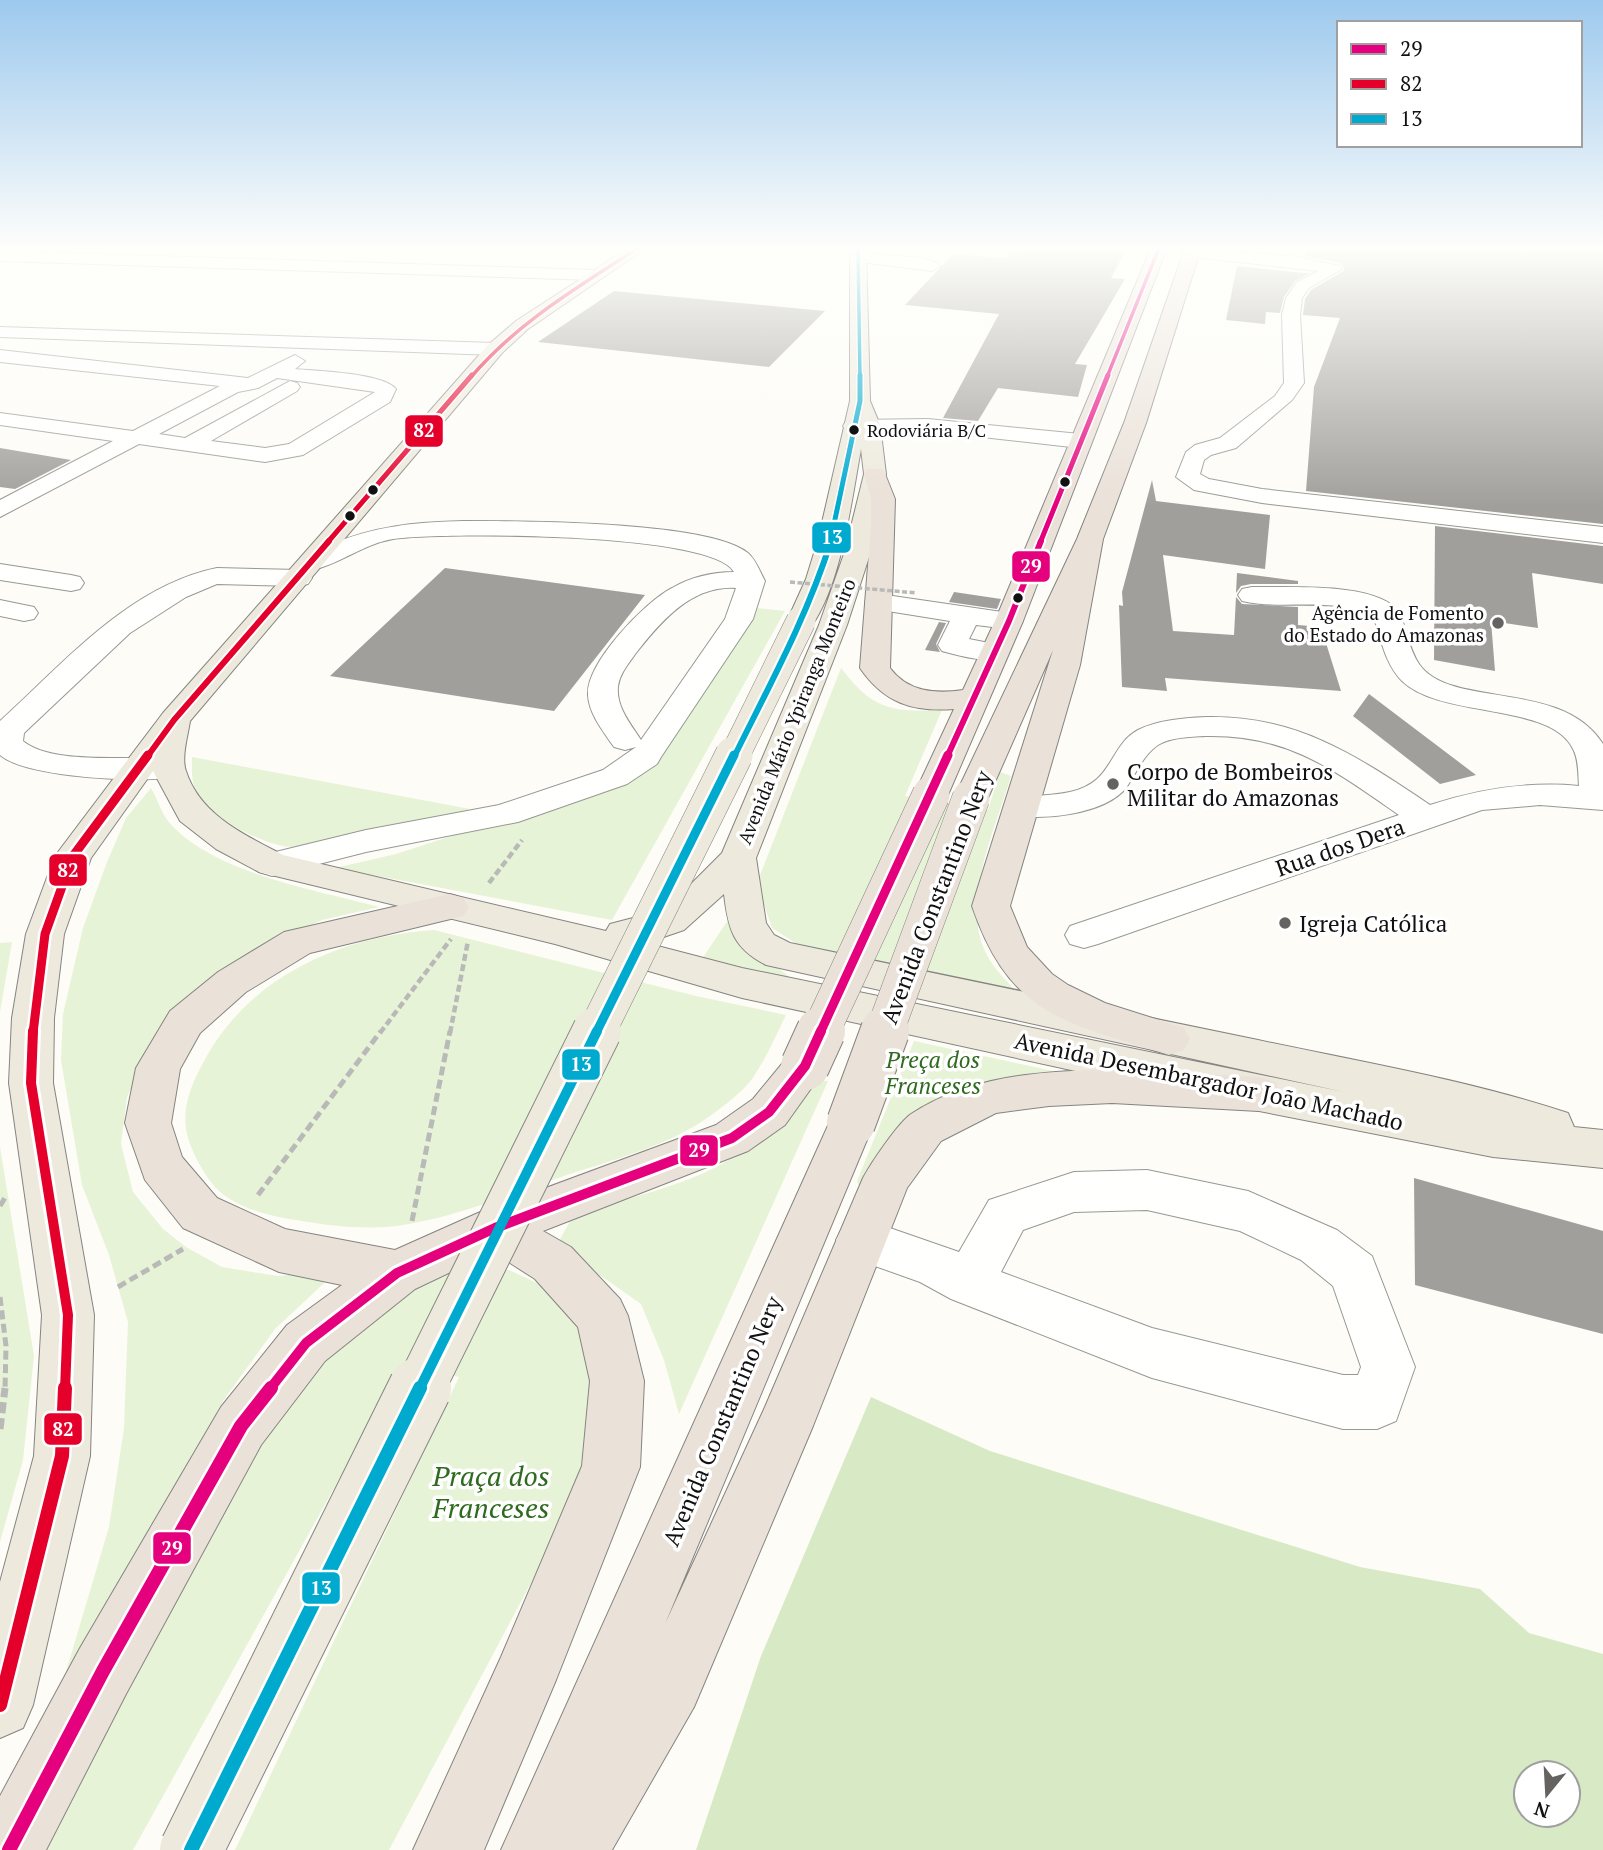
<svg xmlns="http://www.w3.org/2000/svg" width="1603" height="1850" viewBox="0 0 1603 1850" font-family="'PT Serif',serif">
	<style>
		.green { fill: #e7f3d7 }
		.forest { fill: #d8eac5; fill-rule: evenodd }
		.building { fill: #a19f9c }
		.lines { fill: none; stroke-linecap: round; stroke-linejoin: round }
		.minor-casing { stroke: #979795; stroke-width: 2 }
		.major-casing { stroke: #858482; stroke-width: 2 }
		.highway-casing { stroke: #858482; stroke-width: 2 }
		.path-far2 { stroke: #b9b9b8; stroke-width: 4.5; stroke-dasharray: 7 3.5; stroke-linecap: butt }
		.path-far1 { stroke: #b9b9b8; stroke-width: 5; stroke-dasharray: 9 4.5; stroke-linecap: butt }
		.path { stroke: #b9b9b8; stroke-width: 7; stroke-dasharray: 11 5; stroke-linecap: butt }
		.minor { fill: #fffffe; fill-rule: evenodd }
		.major { fill: #ede9dc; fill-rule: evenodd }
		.highway { fill: #eae1d8; fill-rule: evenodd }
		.major-bridge-far3-casing { stroke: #858482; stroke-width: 30; stroke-linecap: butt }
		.major-bridge-far2-casing { stroke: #858482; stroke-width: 38; stroke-linecap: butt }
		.major-bridge-far1-casing { stroke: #858482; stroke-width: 50; stroke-linecap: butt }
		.major-bridge-casing { stroke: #858482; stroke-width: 64; stroke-linecap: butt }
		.highway-bridge-far1-casing { stroke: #858482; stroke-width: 38; stroke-linecap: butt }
		.highway-bridge-casing { stroke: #858482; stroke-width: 50; stroke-linecap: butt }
		.path-bridge { stroke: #b9b9b8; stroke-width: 3.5; stroke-dasharray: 5 2.5; stroke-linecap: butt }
		.major-bridge-far3 { stroke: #ede9dc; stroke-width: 29 }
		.major-bridge-far2 { stroke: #ede9dc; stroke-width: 37 }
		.major-bridge-far1 { stroke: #ede9dc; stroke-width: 48 }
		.major-bridge { stroke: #ede9dc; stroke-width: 62 }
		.highway-bridge-far1 { stroke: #eae1d8; stroke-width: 37 }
		.highway-bridge { stroke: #eae1d8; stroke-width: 48 }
		.bus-1-far5-casing { stroke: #fff; stroke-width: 6 }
		.bus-1-far4-casing { stroke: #fff; stroke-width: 8 }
		.bus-1-far3-casing { stroke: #fff; stroke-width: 10 }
		.bus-1-far2-casing { stroke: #fff; stroke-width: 14 }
		.bus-1-far1-casing { stroke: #fff; stroke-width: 16 }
		.bus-1-casing { stroke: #fff; stroke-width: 19 }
		.bus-2-far5-casing { stroke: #fff; stroke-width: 6 }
		.bus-2-far4-casing { stroke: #fff; stroke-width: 8 }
		.bus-2-far3-casing { stroke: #fff; stroke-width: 10 }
		.bus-2-far2-casing { stroke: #fff; stroke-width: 14 }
		.bus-2-far1-casing { stroke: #fff; stroke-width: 16 }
		.bus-2-casing { stroke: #fff; stroke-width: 19 }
		.bus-3-far5-casing { stroke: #fff; stroke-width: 6 }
		.bus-3-far4-casing { stroke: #fff; stroke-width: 8 }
		.bus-3-far3-casing { stroke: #fff; stroke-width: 10 }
		.bus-3-far2-casing { stroke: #fff; stroke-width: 14 }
		.bus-3-far1-casing { stroke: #fff; stroke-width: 16 }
		.bus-3-casing { stroke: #fff; stroke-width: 19 }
		.bus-1-far5 { stroke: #e5007d; stroke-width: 3.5 }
		.bus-1-far4 { stroke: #e5007d; stroke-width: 5 }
		.bus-1-far3 { stroke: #e5007d; stroke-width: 6 }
		.bus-1-far2 { stroke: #e5007d; stroke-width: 9 }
		.bus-1-far1 { stroke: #e5007d; stroke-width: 10 }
		.bus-1 { stroke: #e5007d; stroke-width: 14 }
		.bus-2-far5 { stroke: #e4002b; stroke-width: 3.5 }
		.bus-2-far4 { stroke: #e4002b; stroke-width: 5 }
		.bus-2-far3 { stroke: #e4002b; stroke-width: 6 }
		.bus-2-far2 { stroke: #e4002b; stroke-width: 9 }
		.bus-2-far1 { stroke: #e4002b; stroke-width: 10 }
		.bus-2 { stroke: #e4002b; stroke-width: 14 }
		.bus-3-far5 { stroke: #00a9ce; stroke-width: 3.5 }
		.bus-3-far4 { stroke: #00a9ce; stroke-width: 5 }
		.bus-3-far3 { stroke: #00a9ce; stroke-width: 6 }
		.bus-3-far2 { stroke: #00a9ce; stroke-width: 9 }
		.bus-3-far1 { stroke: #00a9ce; stroke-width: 10 }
		.bus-3 { stroke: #00a9ce; stroke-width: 14 }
		.bus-dot { fill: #111; stroke: #fff; stroke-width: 2.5 }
		.poi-dot { fill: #646362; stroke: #fff; stroke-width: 2.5 }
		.labels { text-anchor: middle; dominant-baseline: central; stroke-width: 7; stroke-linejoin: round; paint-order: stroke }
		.far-bus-label { font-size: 18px; fill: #111; stroke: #fff; text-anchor: start }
		.far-poi-label { font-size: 19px; fill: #111; stroke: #fff; text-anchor: end }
		.far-street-label { font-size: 19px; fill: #111; stroke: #fff }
		.poi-label { font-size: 23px; fill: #111; stroke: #fff; text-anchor: start }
		.street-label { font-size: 23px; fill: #111; stroke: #fff }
		.park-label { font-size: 23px; font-style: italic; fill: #2f6b1f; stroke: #fff }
		.near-park-label { font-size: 28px; font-style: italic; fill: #2f6b1f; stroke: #fff }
		.line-badge { stroke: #fff; stroke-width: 2.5 }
		.badge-label { font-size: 19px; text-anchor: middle; font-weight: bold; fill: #fff }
	</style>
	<rect width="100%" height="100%" fill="#fdfcf7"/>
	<path class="green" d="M758,608L785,611L612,920L335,868L396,854L470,830L528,815L669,739Z
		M841,668C873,710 891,712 942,710L905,796L988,810L1000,772L1011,776C996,828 958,905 988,957C997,973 1014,988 1026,1002L811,953L772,928L757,883Z
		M192,757L470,809C424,829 343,846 292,847C266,847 204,815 195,789C191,779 192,766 192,757Z
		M151,788C157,798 161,812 168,821C211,873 316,890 379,907L322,920L275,942L153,1042L127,1097L121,1144L133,1192L163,1229L186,1247L222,1267L278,1276L337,1271L275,1329L223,1401L163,1513L60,1692L109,1527L124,1428L128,1322L109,1255L82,1185L61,1060L63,1014L83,928L107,862L126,818Z
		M732,914L760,955L794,980L702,959Z
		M434,930L696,996L786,1015C776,1035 767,1057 754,1076C745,1090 724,1106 710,1116C668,1146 616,1159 567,1175C517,1192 466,1213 414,1223C378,1231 337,1227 302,1221C279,1218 250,1212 230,1199C211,1188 198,1164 190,1144C179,1115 189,1089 203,1063C249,976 339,937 434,930Z
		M12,942L0,1012V943Z
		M914,1041L1062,1073L859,1185L857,1181Z
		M819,1081H828L679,1414L664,1360L641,1304L604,1278L554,1250L574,1214C614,1202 658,1192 697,1176C746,1156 784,1118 819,1081Z
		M0,1147L34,1356L23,1460L0,1542Z
		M448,1266L509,1270L550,1289L578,1328L602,1420L560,1528L389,1850H235L459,1377L403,1364L133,1850H42L231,1479L349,1327Z"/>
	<path class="forest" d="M871,1397L990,1451L1360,1567L1480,1589L1529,1633L1603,1654V1850H696L761,1656ZM1526,1773H1568V1815H1526Z"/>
	<path class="building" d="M1013,248H1127L1111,278L1125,279L1075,364L1087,365L1078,397L998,388L978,421L943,418L999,314L905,305L953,254L1006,258Z
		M1306,248H1603V524L1306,491L1314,387L1340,318L1303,315L1305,299L1311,290L1345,270L1341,263L1305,256Z
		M1237,266L1304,273H1310L1295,281L1284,297L1280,313L1266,312L1265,324L1226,320Z
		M614,291L825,311L769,367L538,342Z
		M0,448L71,460L15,489L0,487Z
		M1152,480L1156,501L1270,515L1265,569L1163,555L1173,631L1234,635L1236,597L1242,604L1298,607V625L1321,627L1341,691L1165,678L1167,691L1122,687L1119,605L1123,606L1122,592Z
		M1435,526L1603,546V584L1532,573L1538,628L1491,621L1495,671L1434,660Z
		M445,568L645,595L554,711L330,676Z
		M1237,573L1298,581V584H1251L1241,586L1236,593Z
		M954,592L1001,599L997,609L949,602Z
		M939,622L946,623L936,644L940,652L925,650Z
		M1369,694L1476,775L1440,784L1353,716Z
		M1414,1178L1603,1231V1334L1415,1285Z"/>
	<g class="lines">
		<g class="minor-casing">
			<path id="minor" d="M1191,248L1299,257L1340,266L1342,269L1309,288L1302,298L1300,315L1304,383L1292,400L1236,448L1211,455L1204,460L1200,474L1209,479L1262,489L1603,527V543L1262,503L1194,490L1176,477L1186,452L1195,445L1220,438L1275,396L1284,383L1282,315L1286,298L1297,282L1319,271L1186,256L1183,253Z
				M0,251L595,270L603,275L595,280L0,261Z
				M858,253L921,258L938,263L940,266L932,271L853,261L850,258L853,255Z
				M0,327L495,343L504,349L495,355L0,337Z
				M0,350L248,378L295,355L305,361L295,369C316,371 384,373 396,389L390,402L303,455L265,462L139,444L0,517V500L113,441L0,425V413L133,431L220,386L0,362ZM277,378L375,392L289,444L265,448L211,441L297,391L300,387L297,383L290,381L185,438L159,434L238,392L258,388Z
				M928,419L1080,434L1088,436L1091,441L1088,446L1080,448L928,431L854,432L846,431L843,426L846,421L854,420Z
				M464,521C520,521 709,521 748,553C756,560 760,572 765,581L753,619L661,757L657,764L627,784L518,822L366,852L272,876L259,872L254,864L259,856L366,830L499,805L603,770L636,747L625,750L614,747C603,731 589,714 588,695C586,663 645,602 672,588C691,577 713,572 734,572C714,532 441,532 393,539C364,544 341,563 313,570L304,568L300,562C306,553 318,550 327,546C373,526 416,522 464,521ZM736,588L725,619L641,740C630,723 616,707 618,686C620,673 629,663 636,653C661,621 692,585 736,588Z
				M0,564L71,575L80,577L84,583L80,589L71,591L0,580Z
				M217,568L299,570L308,572L312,578L308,584L299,586L217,584L186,597L130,633L24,733L23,741C56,768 139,752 180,762L185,769L180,776C146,784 26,778 0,755V721C64,663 129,586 217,568Z
				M1252,587C1287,588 1378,581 1400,613C1406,629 1409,649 1419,664C1451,710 1561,678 1603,744V810L1540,805L1482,810L1098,944L1084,948L1070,944L1065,935L1070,926L1399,815C1334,770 1288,734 1205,736C1190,737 1171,737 1158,745C1143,755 1136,774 1126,788C1105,814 1040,822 1010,814L1005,807L1010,800C1038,792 1073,800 1097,779C1113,765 1117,741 1138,730C1157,720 1184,718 1206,717C1297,715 1357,756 1430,805C1479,789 1527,781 1579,786C1578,774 1579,760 1573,749C1551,702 1441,719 1402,681C1385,664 1381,639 1374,618C1333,595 1286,611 1242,601L1238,595L1242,589Z
				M879,594L1009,613L1019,615L1023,621L1019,627L1009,629L976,625L969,639L1004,646L1009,652L1004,658C985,663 961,656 942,651L938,645L950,621L869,608L865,602L869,596Z
				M0,600L34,607L38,613L34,619L24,621L0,616Z
				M1147,1170L1248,1191L1337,1230L1372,1256L1415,1367L1396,1421L1377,1429H1343L1152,1378L951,1299L920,1282L844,1255L836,1240L844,1225L861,1218L959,1252L989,1200L1074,1172ZM1147,1210L1240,1231L1301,1260L1333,1286L1361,1367L1358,1375H1343L1152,1328L1001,1272L1023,1230L1074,1212Z"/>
		</g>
		<g class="major-casing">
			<path id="major" d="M628,248H646L528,329L502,353L190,721C188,735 181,758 186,771C200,815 245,835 283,855L606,931L610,924L656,912L690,885L722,853L819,625L845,551L864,474L861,449C851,503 842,582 811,627L801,629L791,627L787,621L806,579L818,540L850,401V248H866L870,401L880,425L886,474L871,551L847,625L756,858L766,923L774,935L790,943C946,976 1102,1008 1258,1040C1361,1062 1468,1080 1568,1113L1574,1127L1603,1130V1168L1493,1157L1259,1111L742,998L555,944L259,872L216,849L180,821L153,771L91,858L64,934L54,1018L53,1083L94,1315L90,1456L33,1705L23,1728L0,1738V1582L34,1456L42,1315L9,1083L12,1018L26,934L55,856L163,713L488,345L516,321ZM724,894C728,929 733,948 766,965L1344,1092L742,968L646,943L684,930Z"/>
		</g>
		<g class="highway-casing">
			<path id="highway" d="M1151,248H1167L1023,621L948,795L943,802L931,805L919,802L914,795L954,709C912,712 884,703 860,668L871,527V499L864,474L867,469H883L895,499L890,668C908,692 935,694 963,690L995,621Z
				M1185,248H1201L1146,423L1103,539L1080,665L1010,906L1027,947L1052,974L1068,985L1105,1003L1184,1028L1190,1039L1184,1050L1169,1055C1067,1023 1010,1017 972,906L1053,650L988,798L983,805L971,808L959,805L954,798L1077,539L1124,423Z
				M450,894L463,898L469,907L463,916L310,953L246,992L200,1033L180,1069L171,1123L182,1157L217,1198L285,1229L395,1250L478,1213L716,1125L753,1099L790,1054L805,1049L820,1054L827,1066L785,1125L748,1151L543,1231L571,1247L620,1299L628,1316L644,1381L640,1467L556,1680L484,1850H413L501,1657L582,1466L590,1381L578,1327L535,1279L493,1252L415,1289L325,1361L261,1445L126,1694L46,1850H0V1796L80,1648L221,1407L287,1325L342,1285L279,1272L183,1228L145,1180L125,1123L136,1068L170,1011L218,972L284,932Z
				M1112,1069L1259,1077L1275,1082L1281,1094L1275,1106L1259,1111L1112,1103L1049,1106L996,1113L941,1141L907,1188L813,1426L694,1707L612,1850H501L835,1110L851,1105L867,1110L874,1123L665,1624L765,1407L863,1178C871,1163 898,1123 911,1114C973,1074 1041,1072 1112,1069Z"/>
		</g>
		<path class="path-far2" d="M489,883L522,840
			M380,1033L451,939
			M450,1033L468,941"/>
		<path class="path-far1" d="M258,1195L381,1031
			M0,1206L6,1196
			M412,1221L450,1031
			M118,1287L183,1249
			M0,1297L6,1346L5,1390"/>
		<path class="path" d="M0,1429L5,1388"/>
		<use href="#minor" class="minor"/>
		<use href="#major" class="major"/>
		<use href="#highway" class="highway"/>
		<g class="major-bridge-far3-casing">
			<path id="major-bridge-far3" d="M734,757L801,621"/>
		</g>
		<g class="major-bridge-far2-casing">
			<path id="major-bridge-far2" d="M596,1033L734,755"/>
		</g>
		<g class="major-bridge-far1-casing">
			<path id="major-bridge-far1" d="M419,1390L597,1031"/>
		</g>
		<g class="major-bridge-casing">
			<path id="major-bridge" d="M191,1850L420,1388"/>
		</g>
		<g class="highway-bridge-far1-casing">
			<path id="highway-bridge-far1" d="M820,1033L931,795
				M884,1033L971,798"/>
		</g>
		<g class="highway-bridge-casing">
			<path id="highway-bridge" d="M805,1066L821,1031
				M851,1123L885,1031"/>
		</g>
		<path class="path-bridge" d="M790,582L917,593"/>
		<use href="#major-bridge-far3" class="major-bridge-far3"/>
		<use href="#major-bridge-far2" class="major-bridge-far2"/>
		<use href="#major-bridge-far1" class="major-bridge-far1"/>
		<use href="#major-bridge" class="major-bridge"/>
		<use href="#highway-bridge-far1" class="highway-bridge-far1"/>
		<use href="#highway-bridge" class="highway-bridge"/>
		<g class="bus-1-far5-casing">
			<path id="bus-1-far5" d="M1107,377L1159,248"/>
		</g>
		<g class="bus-1-far4-casing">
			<path id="bus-1-far4" d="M1040,543L1108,375"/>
		</g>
		<g class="bus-1-far3-casing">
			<path id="bus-1-far3" d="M947,757L1009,621L1041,541"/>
		</g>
		<g class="bus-1-far2-casing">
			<path id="bus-1-far2" d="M820,1033L948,755"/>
		</g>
		<g class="bus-1-far1-casing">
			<path id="bus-1-far1" d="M269,1390L306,1343L397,1273L495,1228L732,1138L769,1112L805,1066L821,1031"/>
		</g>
		<g class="bus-1-casing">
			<path id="bus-1" d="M9,1850L103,1671L241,1426L271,1388"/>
		</g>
		<g class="bus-2-far5-casing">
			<path id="bus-2-far5" d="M471,377C519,321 577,288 638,248"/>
		</g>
		<g class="bus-2-far4-casing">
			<path id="bus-2-far4" d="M327,543L472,375"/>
		</g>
		<g class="bus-2-far3-casing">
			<path id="bus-2-far3" d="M147,757L174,720L329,541"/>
		</g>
		<g class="bus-2-far2-casing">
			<path id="bus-2-far2" d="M33,1033L45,934L73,856L148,755"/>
		</g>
		<g class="bus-2-far1-casing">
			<path id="bus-2-far1" d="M33,1031L31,1083L68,1315L65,1390"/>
		</g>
		<g class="bus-2-casing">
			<path id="bus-2" d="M0,1705L62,1456L65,1388"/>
		</g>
		<g class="bus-3-far5-casing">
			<path id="bus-3-far5" d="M858,248L860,377"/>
		</g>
		<g class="bus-3-far4-casing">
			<path id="bus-3-far4" d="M830,543L860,401V375"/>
		</g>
		<g class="bus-3-far3-casing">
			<path id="bus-3-far3" d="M734,757C769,686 807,617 831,541"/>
		</g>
		<g class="bus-3-far2-casing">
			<path id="bus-3-far2" d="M596,1033L734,755"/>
		</g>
		<g class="bus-3-far1-casing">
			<path id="bus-3-far1" d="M419,1390L597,1031"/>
		</g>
		<g class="bus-3-casing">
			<path id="bus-3" d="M191,1850L420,1388"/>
		</g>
		<use href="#bus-1-far5" class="bus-1-far5"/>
		<use href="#bus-1-far4" class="bus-1-far4"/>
		<use href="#bus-1-far3" class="bus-1-far3"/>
		<use href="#bus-1-far2" class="bus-1-far2"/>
		<use href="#bus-1-far1" class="bus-1-far1"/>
		<use href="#bus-1" class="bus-1"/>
		<use href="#bus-2-far5" class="bus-2-far5"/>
		<use href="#bus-2-far4" class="bus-2-far4"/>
		<use href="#bus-2-far3" class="bus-2-far3"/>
		<use href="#bus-2-far2" class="bus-2-far2"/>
		<use href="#bus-2-far1" class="bus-2-far1"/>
		<use href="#bus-2" class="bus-2"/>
		<use href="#bus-3-far5" class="bus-3-far5"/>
		<use href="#bus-3-far4" class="bus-3-far4"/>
		<use href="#bus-3-far3" class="bus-3-far3"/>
		<use href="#bus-3-far2" class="bus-3-far2"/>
		<use href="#bus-3-far1" class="bus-3-far1"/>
		<use href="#bus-3" class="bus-3"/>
	</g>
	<linearGradient id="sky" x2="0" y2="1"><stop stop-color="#9dc9ee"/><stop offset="0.49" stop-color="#fefefb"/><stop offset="1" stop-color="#fefefb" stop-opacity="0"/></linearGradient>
	<rect width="1603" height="507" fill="url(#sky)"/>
	<g class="bus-dot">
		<circle cx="854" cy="430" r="6"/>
		<circle cx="1065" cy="482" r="6"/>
		<circle cx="373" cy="490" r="6"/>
		<circle cx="350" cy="516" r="6"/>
		<circle cx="1018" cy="598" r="6"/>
	</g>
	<g class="poi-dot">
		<circle cx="1498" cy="623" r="7"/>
		<circle cx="1113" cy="784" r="7"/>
		<circle cx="1285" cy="923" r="7"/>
	</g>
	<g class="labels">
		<g class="far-bus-label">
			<text x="867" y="430">Rodoviária B/C</text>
		</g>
		<g class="far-poi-label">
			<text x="1484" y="612">Agência de Fomento<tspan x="1484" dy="22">do Estado do Amazonas</tspan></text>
		</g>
		<g class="far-street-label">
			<text transform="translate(796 711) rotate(-68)">Avenida Mário Ypiranga Monteiro</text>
		</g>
		<g class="poi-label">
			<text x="1127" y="771">Corpo de Bombeiros<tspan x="1127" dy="26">Militar do Amazonas</tspan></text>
			<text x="1299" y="923">Igreja Católica</text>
		</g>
		<g class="street-label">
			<text transform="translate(1340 847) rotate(-19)">Rua dos Dera</text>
			<text transform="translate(936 897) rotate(-69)">Avenida Constantino Nery</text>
			<text transform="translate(1209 1081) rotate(12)">Avenida Desembargador João Machado</text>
			<text transform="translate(722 1421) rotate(-67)">Avenida Constantino Nery</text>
		</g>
		<g class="park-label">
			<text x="933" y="1059">Preça dos<tspan x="933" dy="26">Franceses</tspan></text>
		</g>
		<g class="near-park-label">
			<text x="491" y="1475">Praça dos<tspan x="491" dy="32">Franceses</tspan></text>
		</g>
	</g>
	<g class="line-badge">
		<rect x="404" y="414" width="40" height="34" rx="7" fill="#e4002b"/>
		<rect x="811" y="521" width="41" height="33" rx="7" fill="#00a9ce"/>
		<rect x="1011" y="550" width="40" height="33" rx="7" fill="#e5007d"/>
		<rect x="48" y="853" width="40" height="34" rx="7" fill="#e4002b"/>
		<rect x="561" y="1048" width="40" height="33" rx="7" fill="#00a9ce"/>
		<rect x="679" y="1134" width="40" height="33" rx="7" fill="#e5007d"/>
		<rect x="43" y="1412" width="40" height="34" rx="7" fill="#e4002b"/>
		<rect x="152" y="1531" width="40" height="34" rx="7" fill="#e5007d"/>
		<rect x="301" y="1571" width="40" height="34" rx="7" fill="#00a9ce"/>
	</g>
	<g class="badge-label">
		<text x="424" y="437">82</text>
		<text x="832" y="544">13</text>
		<text x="1031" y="573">29</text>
		<text x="68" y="877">82</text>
		<text x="581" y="1071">13</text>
		<text x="699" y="1157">29</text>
		<text x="63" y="1436">82</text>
		<text x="172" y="1555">29</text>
		<text x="321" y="1595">13</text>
	</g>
	<rect x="1337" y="21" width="245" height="126" fill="#ffffff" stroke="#a0a0a0" stroke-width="2"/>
	<rect x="1351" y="44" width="35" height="10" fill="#e5007d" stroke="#a0a0a0" stroke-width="2"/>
	<text x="1400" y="56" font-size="21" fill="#111111">29</text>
	<rect x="1351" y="79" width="35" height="10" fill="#e4002b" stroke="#a0a0a0" stroke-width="2"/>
	<text x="1400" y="91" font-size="21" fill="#111111">82</text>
	<rect x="1351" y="114" width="35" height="10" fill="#00a9ce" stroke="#a0a0a0" stroke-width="2"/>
	<text x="1400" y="126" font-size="21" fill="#111111">13</text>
	<g transform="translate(1547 1794) rotate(198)"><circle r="33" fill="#ffffff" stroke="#a0a0a0" stroke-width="2"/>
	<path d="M0-5L12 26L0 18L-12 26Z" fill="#646362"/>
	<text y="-10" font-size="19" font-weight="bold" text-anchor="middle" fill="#111111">N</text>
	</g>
</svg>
